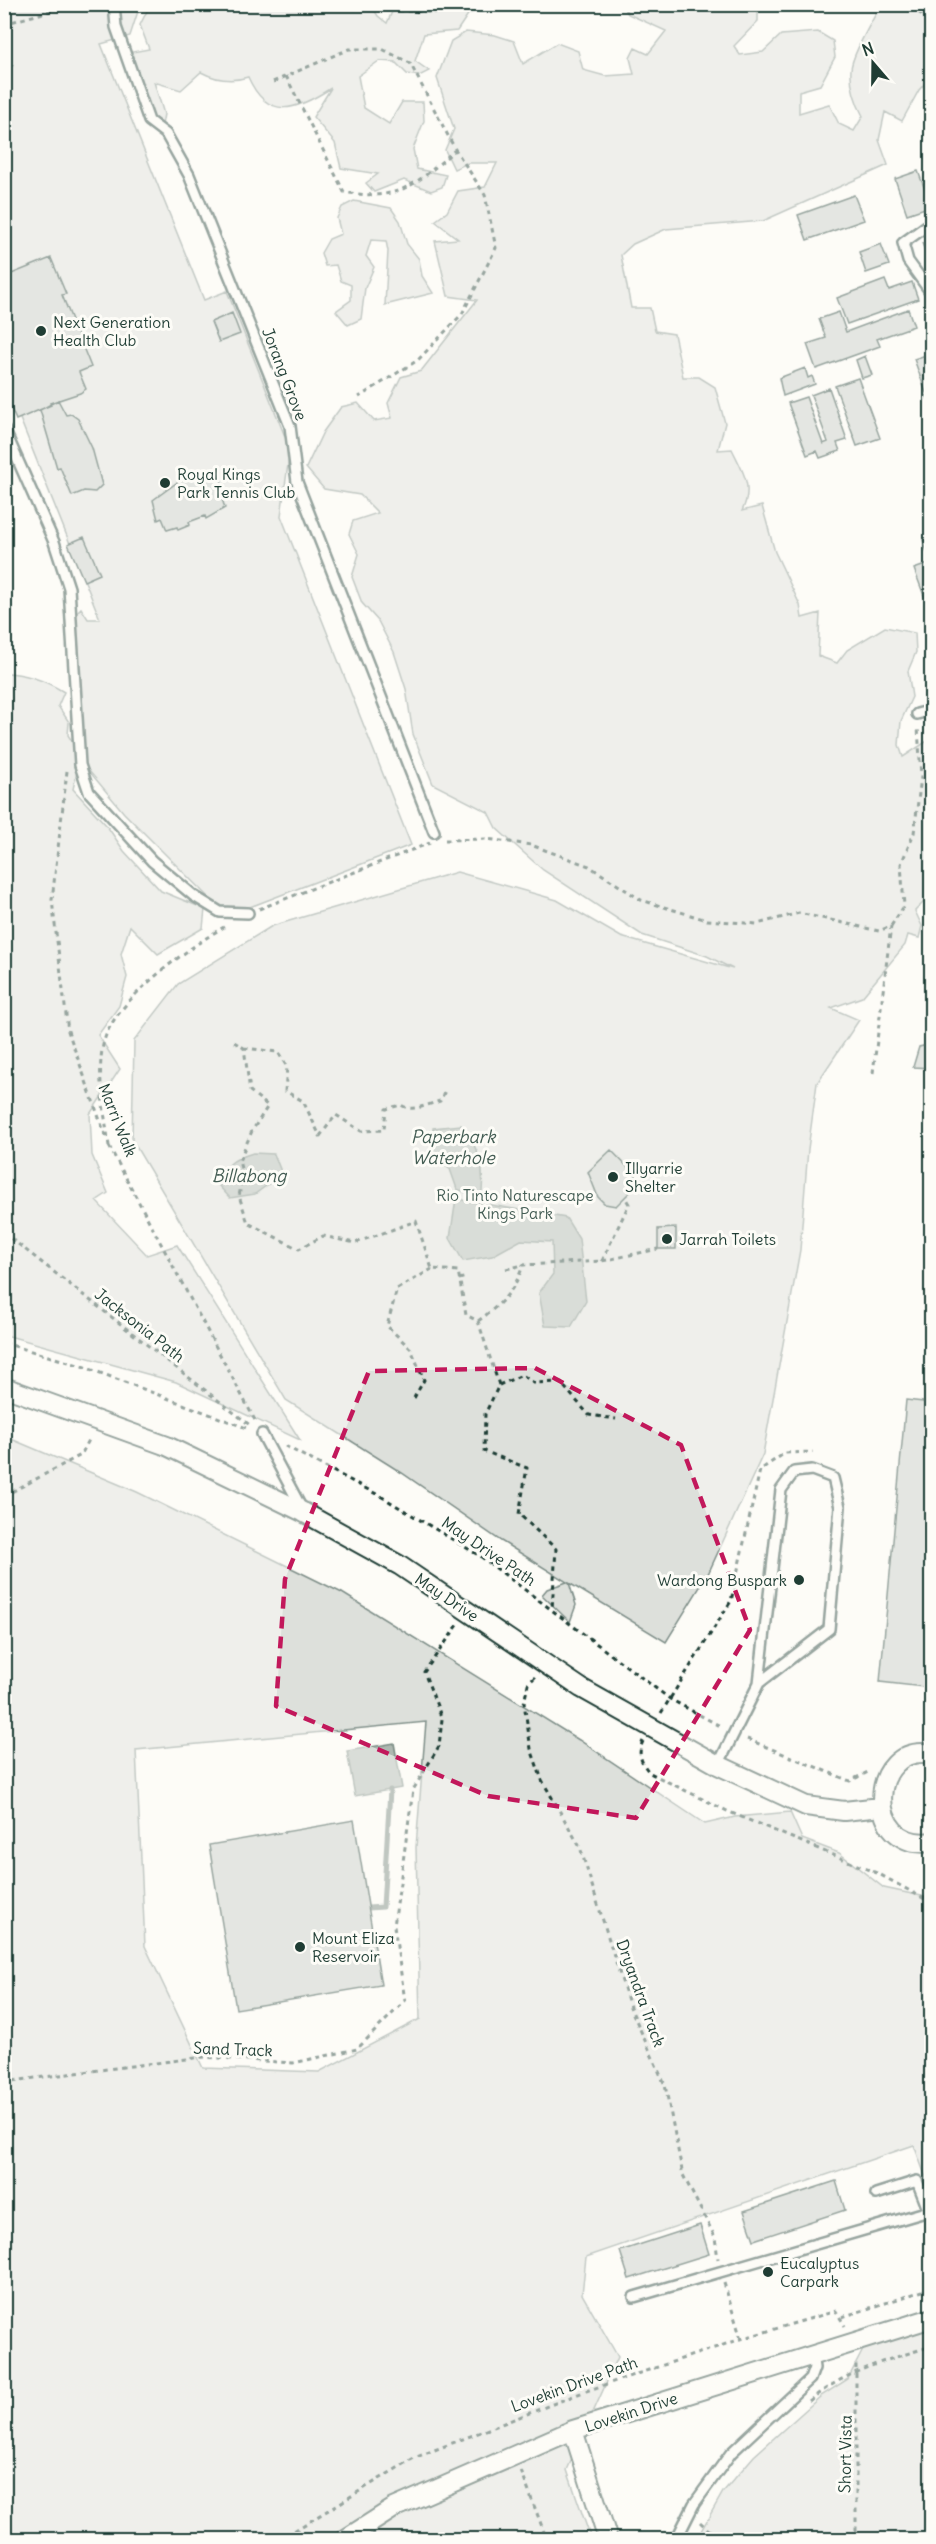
<svg xmlns="http://www.w3.org/2000/svg" width="936" height="2544" viewBox="0 0 936 2544" font-family="Delius,sans-serif">
	<style>
		.green { fill: #dde0db; stroke: #7e8e88; stroke-width: 1.5; fill-rule: evenodd }
		.water { fill: #aeb8b1; stroke: #75877f; stroke-width: 1.5 }
		.lines { fill: none; stroke-linecap: round; stroke-linejoin: round }
		.stream { stroke: #75877f; stroke-width: 5 }
		.building { fill: #c6cdc7; stroke: #1f3d34; stroke-width: 1.5 }
		.service-casing { stroke: #1f3d34; stroke-width: 14 }
		.minor-casing { stroke: #1f3d34; stroke-width: 22 }
		.path { stroke: #1f3d34; stroke-width: 3; stroke-dasharray: 4.5 4.5; stroke-linecap: butt }
		.service { stroke: #fdfcf7; stroke-width: 9 }
		.minor { stroke: #fdfcf7; stroke-width: 18 }
		.marked { fill: none; stroke: #c2185b; stroke-width: 4.5; stroke-dasharray: 12 8; stroke-linejoin: round }
		.poi-dot { fill: #1f3d34; stroke: #fdfcf7; stroke-width: 2 }
		.labels { text-anchor: middle; dominant-baseline: central; stroke-width: 6; stroke-linejoin: round; paint-order: stroke }
		.poi-label { font-size: 16px; fill: #1f3d34; stroke: #fdfcf7; text-anchor: start }
		.street-label { font-size: 16px; fill: #1f3d34; stroke: #fdfcf7 }
		.park-label { font-size: 16px; fill: #455e55; stroke: #fdfcf7 }
		.water-label { font-size: 18px; font-style: italic; fill: #435c53; stroke: #fdfcf7 }
	</style>
	<rect width="100%" height="100%" fill="#fdfcf7"/>
	<filter id="ink" filterUnits="userSpaceOnUse"><feTurbulence type="fractalNoise" baseFrequency=".0167" numOctaves="2"/><feDisplacementMap in="SourceGraphic" scale="12" xChannelSelector="R" yChannelSelector="G"/><feConvolveMatrix kernelMatrix="1 2 1 2 8 2 1 2 1" color-interpolation-filters="sRGB"/></filter>
	<g filter="url(#ink)">
		<path class="green" d="M5,5H140L130,36L101,44L204,300L227,291L290,449L281,516L411,845L242,910H228L215,904L124,813L84,765L75,614L81,608L88,619H100L5,381L4,70L14,65L8,66L5,62Z
			M150,5H371L378,16L387,23L395,5H430L447,12L453,5H480L473,7L457,31L424,34L415,61L429,71L419,76L407,74L395,62L379,61L358,76L364,108L389,124L402,102H423L424,121L413,149L417,169L446,175L442,187L431,191L404,180L374,192L366,183L378,174L341,168L335,143L313,117L331,88C297,110 268,122 248,77C232,82 216,80 201,72L181,90L154,82L164,114L162,125L144,115L141,81L130,65L127,53L149,49L140,25Z
			M623,5H758V21L734,46L740,55L763,52L781,35L818,32L833,41L835,57L820,85L799,91V113L829,104L839,124L854,131L863,116C855,101 850,87 851,70C851,57 874,17 881,5H931V77L919,90L902,121L885,112L879,140L888,165L763,221L666,229L633,244L621,255L631,308H650L655,331L674,334L683,377H699L715,387L725,423L718,450L732,449C743,472 754,487 742,511L762,506L775,552L800,605L802,618L820,613L818,656L837,663L847,650L885,627L915,633L916,652L908,671L912,697L901,721L899,745L903,757L932,738L931,895L915,911L922,926L919,938L908,935L905,945L862,997L831,1008L859,1020L817,1083L808,1149L800,1250L763,1454L708,1574L666,1642L569,1583L576,1605L570,1622L542,1595L547,1589L567,1582L501,1541L402,1473L286,1400L132,1140L134,1041L178,984L272,926L457,872L557,900L621,937L733,969L707,956L642,935L543,870L496,828L488,812L433,784L413,734L406,689L394,652L378,621L362,603L352,577L359,554L349,534L353,521L378,513L360,495L324,489L306,468L323,432L341,407L358,403L374,421L392,418L388,403L401,377L421,371L477,300L448,296L435,241L458,239L435,221L447,212L458,191L485,187L497,163H468L454,169L445,150L454,129L437,78L451,41L466,32L495,35L514,41L523,64L557,43L578,51L583,70L605,76L634,74L630,58L635,48L648,54L666,31L628,14Z
			M354,201L391,208L400,221L407,244L419,259L422,276L433,293L385,305L388,251L386,241L371,240L366,256L374,267L365,288L361,319L348,325L336,311L351,300V285L341,281L336,265L325,266L321,253L329,239L341,234L337,218L342,207Z
			M4,673C26,673 46,681 64,692L58,706L69,722L68,735L75,746L77,772L73,789L107,826L124,851L161,891L205,909L203,928L158,954L130,926L121,954L127,977L119,1006L98,1035L120,1069L90,1114L92,1155L108,1193L96,1201L147,1255L177,1245L300,1440L176,1382L5,1335Z
			M4,1436L137,1492L342,1593L579,1740L705,1824L735,1817L790,1812L802,1839L839,1853L884,1888L926,1897L931,1901V2192L914,2145L586,2257L582,2294L618,2357L567,2470L591,2539H5ZM426,1722L416,1847L420,2019L319,2072L203,2068L145,1946L136,1750Z
			M931,2327V2539L696,2540L723,2492L754,2456L821,2396L848,2379L864,2348Z"/>
		<path class="water" d="M461,1125C479,1148 486,1169 481,1198L457,1189L450,1169L433,1158V1128Z
			M253,1153L274,1154L282,1174L255,1194L230,1198L219,1186C227,1163 230,1160 253,1153Z
			M456,1199L566,1218L579,1239L586,1301L571,1327L545,1326L539,1293L553,1274L552,1242L521,1240L492,1256L463,1261L450,1238Z
			M394,1743L402,1788L355,1796L347,1751Z"/>
		<g class="lines">
			<path class="stream" d="M368,1908L383,1907L390,1790"/>
		</g>
		<path class="building" d="M918,171L931,206L907,214L895,179Z
			M854,195L864,220L807,240L798,215Z
			M932,240V269L922,243Z
			M881,244L889,265L866,273L859,252Z
			M51,258L66,294L62,295L91,367L79,372L86,389L80,393L50,403L51,405L16,420L4,392V277Z
			M885,280L889,290L912,282L918,299L847,324L837,298Z
			M908,309L914,326L877,339L880,346L816,369L807,344L826,338L819,319L839,312L846,332Z
			M232,313L240,334L219,342L211,322Z
			M932,353V406L931,407L914,359Z
			M865,356L872,375L862,378L856,360Z
			M805,368L808,378L812,376L815,384L783,396L779,378Z
			M858,378L880,438L857,446L835,386Z
			M829,388L847,440L837,443L840,451L820,458L817,451L807,455L788,403L806,397L823,444L828,442L811,395Z
			M58,400L66,415L71,414L78,419L92,448L102,485L95,492L84,491L72,496L60,467L57,468L40,410Z
			M197,476L217,477L221,481L226,494L221,496L225,508L206,519L205,516L189,522L190,525L178,530L177,527L167,530L162,518L158,520L153,500L179,481Z
			M84,537L100,574L84,581L68,544Z
			M932,537V617L914,569L931,563L923,540Z
			M932,999V1031L925,1024L924,1010Z
			M932,1044V1068L913,1067L919,1047Z
			M611,1150L641,1181L616,1206L605,1204L598,1197L588,1172Z
			M676,1228V1249H658V1229Z
			M906,1400L932,1403V1688L880,1682Z
			M354,1820L381,1985L236,2009L209,1845Z
			M836,2181L845,2210L754,2240L744,2211Z
			M700,2225L709,2254L629,2279L620,2251Z"/>
		<g class="lines">
			<g class="service-casing">
				<path id="service" d="M114,4L116,27L149,121L166,134L189,175L290,426L297,482L434,832
					M932,222L903,243L908,261L932,294
					M4,429L54,542L69,588L80,765L89,792L152,861L194,896L220,912L248,913
					M917,714L932,710
					M262,1434L302,1509
					M718,1765L759,1683L781,1490L794,1472L812,1470L833,1478L840,1507L829,1629L759,1683
					M876,2194L917,2181L932,2219
					M634,2297L929,2211
					M676,2540L694,2504L731,2453L810,2379L814,2368L812,2354"/>
			</g>
			<g class="minor-casing">
				<path id="minor" d="M4,1387L167,1446L303,1512L399,1565L581,1688L718,1765L806,1806L844,1811L881,1807
					M932,1754C868,1742 863,1852 932,1842
					M573,2430L608,2540
					M344,2540L394,2508L573,2430L932,2318"/>
			</g>
			<path class="path" d="M245,4L453,13L590,4
				M903,4L932,20
				M4,24L75,4
				M286,76L344,192C399,202 415,185 455,150
				M273,82L349,49H382L410,63L455,149L485,195L496,248L462,314L418,360L359,397
				M67,771L52,900L68,1031L107,1140
				M445,840L487,839L531,845L589,866L641,900L707,920L757,924L799,913L879,931L891,926L904,906L901,864L914,833L921,777L918,727
				M259,909L430,843
				M234,1042L244,1048L250,1091L268,1106L252,1131L239,1161L243,1176L239,1196L248,1223L299,1249L323,1236L355,1243L416,1221L432,1269L458,1271L466,1315L478,1321L499,1385L485,1414L484,1451L527,1468L519,1514L556,1549L552,1609
				M244,1048L278,1052L287,1067L285,1091L303,1101L320,1136L336,1115L361,1131L384,1130L386,1109L401,1105C413,1113 428,1104 440,1101L445,1091
				M873,1073L891,926
				M109,1146C105,1114 94,1066 106,1035C120,998 189,947 224,927
				M109,1146L257,1424
				M4,1233L251,1426
				M602,1261L629,1204L625,1197
				M506,1269L523,1265
				M459,1279L467,1277
				M478,1321C500,1305 515,1291 523,1265L602,1261L658,1249
				M4,1343L82,1366L249,1429
				M499,1385L522,1375L534,1383L560,1382L589,1415L616,1419
				M414,1398L424,1380L411,1349L387,1326L397,1289L432,1269
				M285,1446L382,1497L480,1556L670,1699L722,1727
				M4,1496L81,1455L90,1438
				M535,1677L528,1684L524,1703L531,1749L542,1780L580,1847L630,2007L665,2085L683,2175L715,2237L718,2259
				M661,1713L731,1601L760,1470L785,1453L813,1452
				M747,1739L850,1781L868,1772
				M643,1741C637,1754 641,1763 650,1773L727,1811L879,1874L932,1903
				M4,2082L203,2057L293,2063L357,2049L405,2001L394,1926L413,1790L439,1746L442,1719L424,1672L458,1625
				M724,2283L741,2339
				M842,2317L932,2288
				M809,2401C845,2371 887,2360 932,2346
				M521,2471L547,2540
				M700,2522L720,2540
				M279,2540L414,2458L586,2391L741,2339L836,2311L845,2326
				M856,2540V2361"/>
			<use href="#service" class="service"/>
			<use href="#minor" class="minor"/>
		</g>
	</g>
	<path d="M0 0H936V2544H0ZM535,1368L681,1445L750,1630L636,1818L488,1796L276,1706L285,1579L369,1371Z" fill="#fdfcf7" fill-opacity=".55" fill-rule="evenodd"/>
	<path class="marked" d="M535,1368L681,1445L750,1630L636,1818L488,1796L276,1706L285,1579L369,1371Z"/>
	<g class="poi-dot">
		<circle cx="41" cy="331" r="6"/>
		<circle cx="165" cy="483" r="6"/>
		<circle cx="613" cy="1177" r="6"/>
		<circle cx="667" cy="1239" r="6"/>
		<circle cx="799" cy="1580" r="6"/>
		<circle cx="300" cy="1947" r="6"/>
		<circle cx="768" cy="2272" r="6"/>
	</g>
	<g class="labels">
		<g class="poi-label">
			<text x="53" y="322">Next Generation<tspan x="53" dy="18">Health Club</tspan></text>
			<text x="177" y="474">Royal Kings<tspan x="177" dy="18">Park Tennis Club</tspan></text>
			<text x="625" y="1168">Illyarrie<tspan x="625" dy="18">Shelter</tspan></text>
			<text x="679" y="1239">Jarrah Toilets</text>
			<text x="787" y="1580" text-anchor="end">Wardong Buspark</text>
			<text x="312" y="1938">Mount Eliza<tspan x="312" dy="18">Reservoir</tspan></text>
			<text x="780" y="2263">Eucalyptus<tspan x="780" dy="18">Carpark</tspan></text>
		</g>
		<g class="street-label">
			<text transform="translate(285 374) rotate(69)">Jorang Grove</text>
			<text transform="translate(118 1120) rotate(68)">Marri Walk</text>
			<text transform="translate(140 1325) rotate(38)">Jacksonia Path</text>
			<text transform="translate(489 1551) rotate(34)">May Drive Path</text>
			<text transform="translate(447 1597) rotate(34)">May Drive</text>
			<text transform="translate(641 1993) rotate(70)">Dryandra Track</text>
			<text transform="translate(233 2049) rotate(2)">Sand Track</text>
			<text transform="translate(574 2384) rotate(-20)">Lovekin Drive Path</text>
			<text transform="translate(631 2412) rotate(-18)">Lovekin Drive</text>
			<text transform="translate(845 2454) rotate(-89)">Short Vista</text>
		</g>
		<g class="park-label">
			<text x="515" y="1195">Rio Tinto Naturescape<tspan x="515" dy="18">Kings Park</tspan></text>
		</g>
		<g class="water-label">
			<text x="453" y="1136">Paperbark<tspan x="453" dy="21">Waterhole</tspan></text>
			<text x="249" y="1175">Billabong</text>
		</g>
	</g>
	<rect width="936" height="2544" fill="none" stroke="#fdfcf7" stroke-width="24"/>
	<rect x="12" y="12" width="912" height="2520" fill="none" stroke="#1f3d34" stroke-width="2" filter="url(#ink)"/>
	<g transform="translate(873 63) rotate(340)" stroke="#fdfcf7" stroke-width="4.5" paint-order="stroke">
	<path d="M0-4.5L10 22L0 15L-10 22Z" fill="#1f3d34"/>
	<text y="-9" font-size="16" font-weight="bold" text-anchor="middle" fill="#1f3d34">N</text>
	</g>
</svg>
